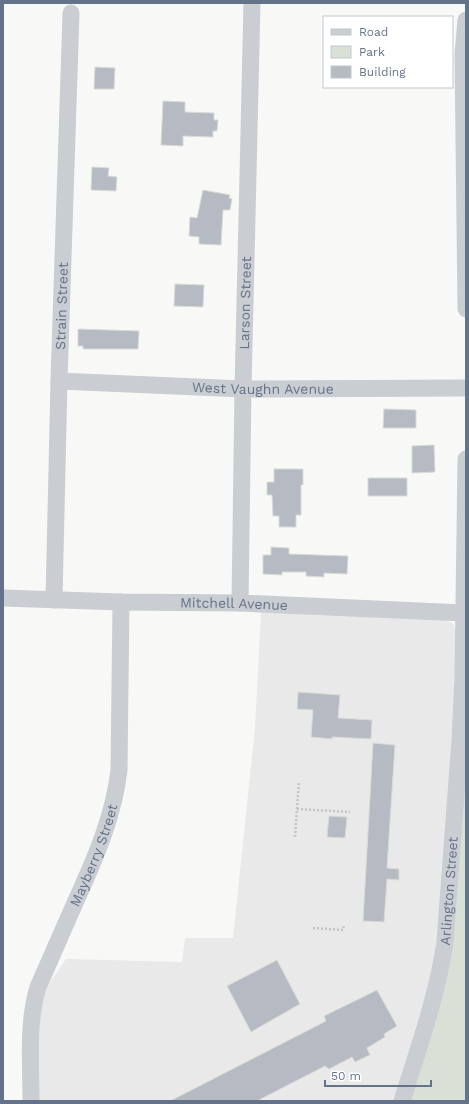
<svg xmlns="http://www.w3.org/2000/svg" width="469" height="1104" viewBox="0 0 469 1104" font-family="'Work Sans',sans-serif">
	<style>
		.built { fill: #e9e9e9 }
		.green { fill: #d9e1d6 }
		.building { fill: #b5bac3; stroke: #dadad8 }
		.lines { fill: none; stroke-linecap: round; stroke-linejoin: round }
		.path { stroke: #c1c3c6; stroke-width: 2.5; stroke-dasharray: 2 2; stroke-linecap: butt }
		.minor { stroke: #cacdd1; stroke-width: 17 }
		.labels { text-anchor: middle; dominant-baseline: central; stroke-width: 4; stroke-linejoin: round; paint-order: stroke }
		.street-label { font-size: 14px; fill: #64738a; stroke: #fff }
	</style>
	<rect width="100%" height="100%" fill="#f8f9f6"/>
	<path class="built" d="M261,612L440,619L453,623L456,632L453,731L437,956L419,1023L395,1101H35V1033L46,988L66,959L182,962L185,938H233L255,728Z"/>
	<path class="green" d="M466,728V1101H409L447,971Z"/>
	<path class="building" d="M95,67L115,68L114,89H94Z
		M163,101L185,102V112L214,113V120H218L217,131H213V137L183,136V146L161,145Z
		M92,167L109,168L108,176L117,177L116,191L91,190Z
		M203,190L230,195L229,198L232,199L230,210H223L221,245L199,244V237L189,236L190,217L197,218Z
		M175,284L204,285L203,307L174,306Z
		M78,329L139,331L138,349H83V346H78Z
		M384,409L416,410V428H383Z
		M434,445L435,472L412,473V446Z
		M274,469H303V485H301V515H296V527H279V516H273L272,495H267V482H274Z
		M368,478H407V496H368Z
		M271,547L289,548V554L348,556L347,574L324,573V577L306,576V572H282V575L263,574V555H271Z
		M298,692L340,695L338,718L372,720L371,739L332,737V739L311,737L313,710L297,709Z
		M373,743L395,745L387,868L399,869V880L387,879L384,922L363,921Z
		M329,816L347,817L345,838L327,837Z
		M277,960L300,1004L251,1032L227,986Z
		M377,990L397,1026L384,1034L385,1037L367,1048L370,1055L355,1062L352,1057L329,1069L325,1066L257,1101H170L326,1021L324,1016Z"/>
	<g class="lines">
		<path class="path" d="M297,809L350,812
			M295,837L299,781
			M313,928L343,930L344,925"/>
		<g class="minor">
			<path d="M466,20L463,54L466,309"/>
			<path id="s1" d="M59,381L243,389L466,388"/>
			<path id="s2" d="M3,598L121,602L240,603L464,613"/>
			<path id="s3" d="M54,600L59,381L71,13"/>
			<path id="s4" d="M240,603L243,389L252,3"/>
			<path id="s5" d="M31,1101C31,1063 27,1023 38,987C52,956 65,925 79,894C97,854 114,814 119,770L121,602"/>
			<path id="s6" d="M402,1101C418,1049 437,997 445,942L460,740L463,676L466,459"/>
		</g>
	</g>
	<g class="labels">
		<g class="street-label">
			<text stroke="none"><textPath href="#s4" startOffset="300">Larson Street</textPath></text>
			<text stroke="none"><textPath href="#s3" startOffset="294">Strain Street</textPath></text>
			<text stroke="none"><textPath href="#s1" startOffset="204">West Vaughn Avenue</textPath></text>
			<text stroke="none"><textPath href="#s2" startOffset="231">Mitchell Avenue</textPath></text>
			<text stroke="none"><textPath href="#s5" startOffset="258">Mayberry Street</textPath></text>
			<text stroke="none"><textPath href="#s6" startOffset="216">Arlington Street</textPath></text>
		</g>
	</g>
	<rect width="469" height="1104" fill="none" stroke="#64738a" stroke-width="8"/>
	<rect x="323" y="16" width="130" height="72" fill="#ffffff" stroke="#c1c7d0"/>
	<rect x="331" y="29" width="20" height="6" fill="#cacdd1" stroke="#c1c7d0"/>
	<text x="359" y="36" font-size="12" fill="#64738a">Road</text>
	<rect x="331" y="46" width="20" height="12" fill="#d9e1d6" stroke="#c1c7d0"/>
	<text x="359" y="56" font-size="12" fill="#64738a">Park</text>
	<rect x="331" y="66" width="20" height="12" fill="#b5bac3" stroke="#c1c7d0"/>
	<text x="359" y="76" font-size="12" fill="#64738a">Building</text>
	<path d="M325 1080v6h106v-6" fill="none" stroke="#64738a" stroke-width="2"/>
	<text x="331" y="1080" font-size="12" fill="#64738a" stroke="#ffffff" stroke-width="3" paint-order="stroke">50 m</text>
</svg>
